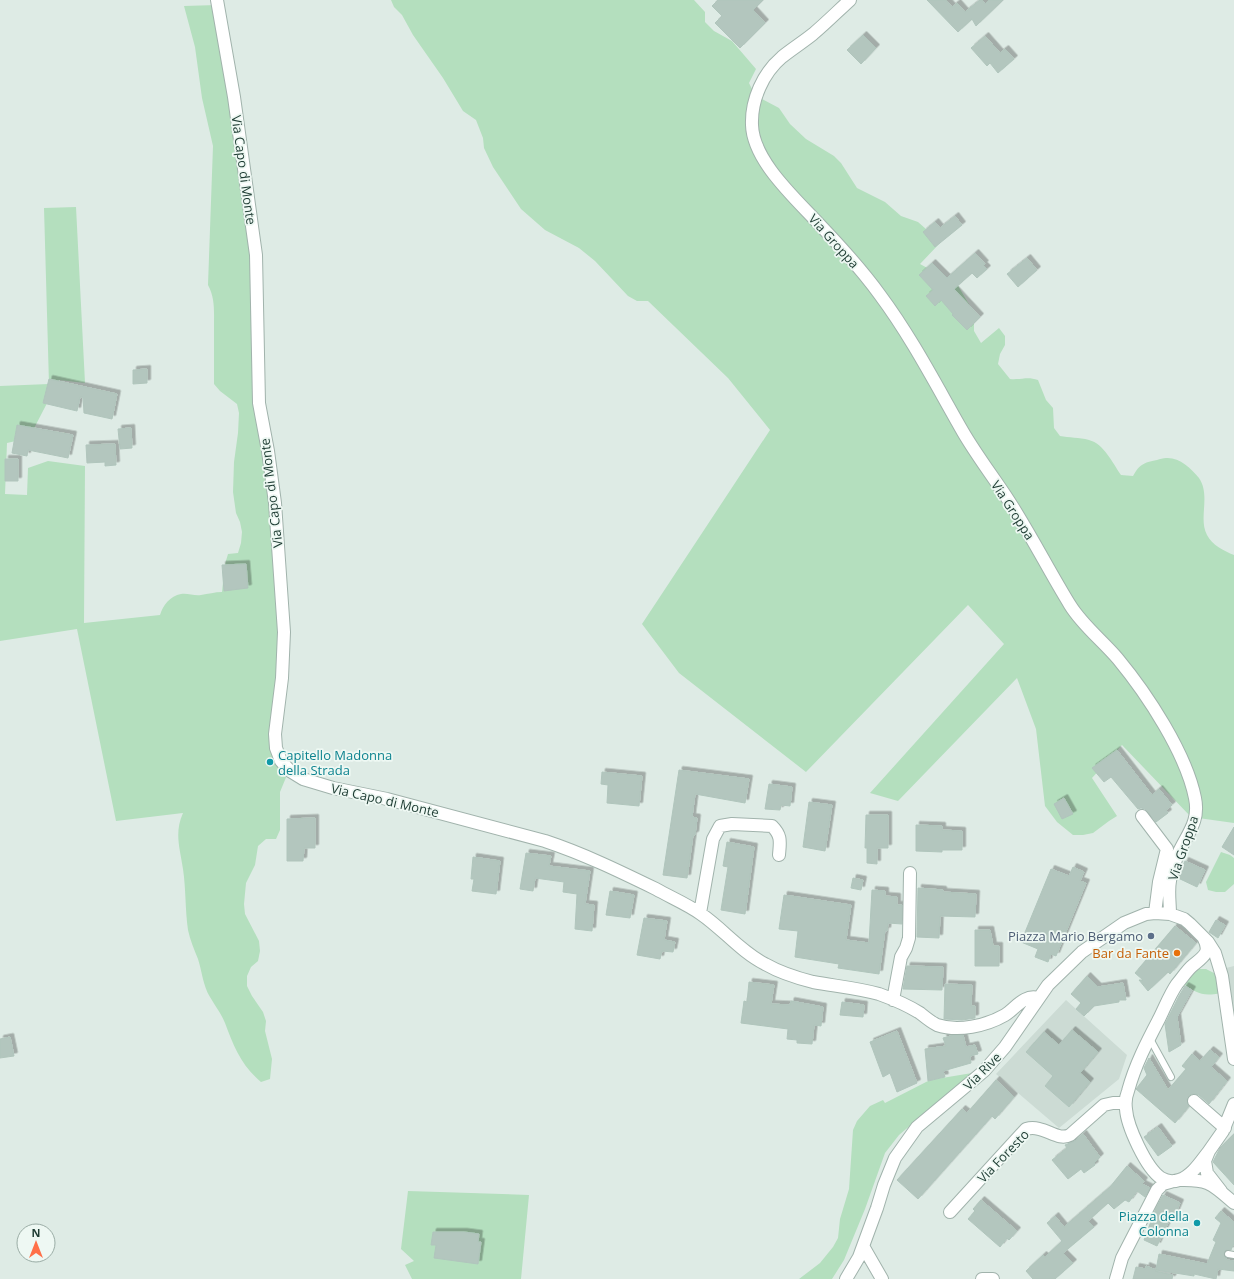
<svg xmlns="http://www.w3.org/2000/svg" width="1234" height="1279" viewBox="0 0 1234 1279" font-family="'Open Sans',sans-serif">
	<style>
		.built { fill: #ccdbd4 }
		.green { fill: #b4dfbe }
		.building { fill: #b3c6be; stroke: #b0c5bc; filter: url(#shadow) }
		.lines { fill: none; stroke-linecap: round; stroke-linejoin: round }
		.lane-casing { stroke: #a1b3ac; stroke-width: 8 }
		.street-casing { stroke: #a1b3ac; stroke-width: 14 }
		.lane { stroke: #fff; stroke-width: 6 }
		.street { stroke: #fff; stroke-width: 12 }
		.culture-dot { fill: #0f9aa8; stroke: #eef8f3; stroke-width: 1.5 }
		.service-dot { fill: #5c6f8a; stroke: #eef8f3; stroke-width: 1.5 }
		.food-dot { fill: #e8710a; stroke: #eef8f3; stroke-width: 1.5 }
		.labels { text-anchor: middle; dominant-baseline: central; stroke-width: 3.5; stroke-linejoin: round; paint-order: stroke }
		.street-label { font-size: 13px; fill: #1e3c33; stroke: #eef8f3 }
		.culture-label { font-size: 13px; fill: #0d838f; stroke: #eef8f3; text-anchor: start }
		.service-label { font-size: 13px; fill: #4e5e75; stroke: #eef8f3; text-anchor: end }
		.food-label { font-size: 13px; fill: #c56008; stroke: #eef8f3; text-anchor: end }
	</style>
	<defs>
		<filter id="shadow"><feDropShadow dx="3.5" dy="-3.5" stdDeviation="0" flood-color="#0004"/></filter>
	</defs>
	<rect width="100%" height="100%" fill="#deebe5"/>
	<path class="built" d="M1234,966V1017L1226,968Z
		M1066,1000L1127,1055L1119,1079L1059,1128L996,1074Z"/>
	<path class="green" d="M391,0H694L705,12V22L714,31L732,41L756,69L749,83L754,93L762,99L779,108L790,124L806,139L834,156L841,163L857,188L885,202L901,216L918,222L926,229L939,244L920,264L957,284L974,313V331L981,343L999,328L1005,336V345L1000,354L998,364L1010,379C1022,380 1027,376 1038,380L1046,400L1053,408L1054,428L1060,436C1069,438 1079,437 1089,440C1104,444 1112,462 1121,475L1133,476C1140,464 1143,463 1157,460C1160,459 1163,458 1166,458C1179,457 1191,468 1199,478C1211,496 1198,518 1207,535C1212,545 1224,551 1234,555V823L1191,817L1122,745L1092,778L1117,816L1109,821L1093,833L1083,835H1073L1057,822L1045,806L1036,729L1017,678L898,801L870,793L1004,644L968,605L806,772L679,673L642,624L770,430L728,378L648,301H637L628,296L595,261L579,248L545,230L521,209L493,167L484,148L483,138L476,120L463,111L443,78L413,35L402,15L394,7Z
		M217,5L251,227L254,347L272,478L281,606L276,725L287,775L280,792V830L276,839H266L258,846L255,865L246,883L244,904L245,914L259,941L260,951L258,961L251,967L247,976V986L252,996L263,1012L266,1021L265,1031L272,1059L270,1079L261,1082C241,1065 234,1047 225,1023C221,1013 215,1006 210,997C203,986 202,971 198,959C194,949 190,940 188,930C185,910 186,889 183,869C180,848 174,833 183,813L116,821L77,629L0,641V386L49,384L44,208L76,207L85,383L59,380L29,438L7,443L5,494L27,495L28,468L48,461L85,466L84,623L160,615C163,605 170,596 181,594C188,593 194,596 201,595C208,594 215,592 222,592L225,564L228,554L238,553L241,543L242,532L240,522L236,513L233,492L234,462L238,433L239,413L237,404L220,391L214,384C214,364 214,345 214,325C214,310 215,298 208,285L213,146L202,98L195,47L184,6Z
		M1221,852L1230,855L1234,858V884L1225,892H1216L1208,890L1206,882Z
		M1199,969H1206L1216,974L1221,993C1201,997 1198,993 1181,983L1191,972Z
		M972,1073L899,1135L885,1153L865,1209L844,1260L832,1279H799L820,1263L833,1247L838,1238L840,1219L849,1189L853,1130L857,1121L870,1106L883,1100L885,1103L930,1080Z
		M408,1191L529,1195L521,1279H412L405,1265L414,1261L401,1249Z"/>
	<path class="building" d="M718,0H763L753,10L765,23L740,48L715,23L722,16L712,6Z
		M927,0H946L952,7L957,3L965,12L980,0H982L985,4L989,0H1003L976,26L972,19L958,32Z
		M863,35L876,48L861,64L847,50Z
		M985,36L1000,53L1005,49L1014,59L998,73L990,63L987,66L971,48Z
		M955,216L962,225L935,247L923,232L935,222L940,228Z
		M975,253L985,264L983,265L987,269L977,278L972,273L954,289L980,317L967,330L952,315L953,314L941,300L935,306L926,296L933,290L919,275L932,263L947,278Z
		M1027,258L1037,270L1018,287L1007,274Z
		M147,369V383L133,384V370Z
		M49,379L117,394L112,419L84,413L83,397H80L77,411L43,403Z
		M17,425L73,435L68,458L28,450L27,456L12,453Z
		M131,428L132,448L120,449L118,429Z
		M115,444L116,465L105,466V462L87,463L86,445Z
		M5,459H18V481H5Z
		M246,564L248,588L224,591L222,565Z
		M1117,750L1152,795L1159,789L1172,805L1166,810L1168,813L1156,822L1145,809L1141,808L1138,809L1111,777L1104,782L1092,768Z
		M679,770L749,779L745,803L695,794L692,817L697,818L695,835H693L687,878L663,875Z
		M602,772L642,776L639,806L607,803L608,785L601,784Z
		M769,784L792,787L790,806L781,805L780,810L765,809Z
		M1064,798L1073,814L1062,819L1054,804Z
		M809,802L832,805L825,851L803,847Z
		M866,815H888V848H877V864L867,863V848H865Z
		M315,818V848H304L303,861H287V819Z
		M916,825L942,826V830L962,831V850H942V852L916,851Z
		M1234,827V855L1222,847Z
		M727,842L754,847L745,914L721,910L728,867L723,866Z
		M526,853L551,856L549,866L590,871L585,904L594,905L592,931L575,929L577,894L563,892L564,882L535,878L533,891L520,889Z
		M473,857L500,861L496,894L472,891L474,879H471Z
		M1185,861L1205,870L1197,887L1178,878Z
		M1073,867L1084,872L1080,881L1086,883L1056,956L1051,954L1048,962L1035,957L1038,949L1021,942L1051,869L1069,876Z
		M853,878L863,880L861,890L851,888Z
		M918,888L943,890V892L976,894L975,917L940,916L939,938L917,937Z
		M872,890L885,891V896L897,897V905H902V924L888,923L887,931L885,930L879,974L838,968L839,964L795,957L798,931L779,929L784,895L851,905L846,940L869,943Z
		M610,891L634,895L630,918L606,915Z
		M644,918L667,921L664,940L675,942L673,952L662,951L660,959L637,955Z
		M1216,920L1225,925L1218,938L1209,932Z
		M1175,926L1196,943L1170,974L1168,972L1148,991L1139,980H1143L1135,973Z
		M975,930H990L993,946H999V966H975Z
		M907,966L943,967L942,990L903,989Z
		M1087,976L1098,987L1123,983L1126,1000H1119V1002L1094,1006L1084,1016L1076,1009L1081,1003L1071,994Z
		M749,982L774,985L771,1004L790,1005L791,1001L823,1007L821,1026L814,1025L812,1044L797,1043V1040L787,1039L788,1029L741,1023L744,1001L747,1002Z
		M945,984L972,985L971,1006H975V1018L962,1020L944,1019Z
		M1185,986L1192,990L1177,1017L1181,1045L1169,1052L1165,1024L1179,996Z
		M842,1002L864,1005L863,1017L840,1015Z
		M1072,1030L1098,1052L1080,1073L1090,1082L1069,1107L1045,1086L1053,1076L1026,1052L1044,1032L1059,1045Z
		M897,1031L917,1083L897,1092L890,1073L883,1077L870,1042Z
		M954,1035H963L966,1047L975,1045L978,1054L970,1056L971,1063L943,1071L945,1077L928,1081L925,1049L946,1046L943,1038Z
		M10,1037L14,1056L0,1058V1039Z
		M1210,1050L1219,1057L1211,1067L1227,1081L1209,1104L1199,1095L1195,1094H1191L1187,1100L1189,1106L1175,1123L1136,1089L1147,1075L1144,1068L1149,1058L1168,1090L1186,1069L1182,1066L1192,1054L1200,1061Z
		M996,1080L1014,1097L995,1119L992,1116L918,1199L897,1180L962,1109L967,1113Z
		M1158,1127L1172,1146L1158,1156L1144,1137Z
		M1083,1134L1100,1157L1094,1163L1095,1165L1084,1173L1081,1169L1068,1179L1052,1160L1067,1148L1065,1145L1075,1141Z
		M1234,1134V1185L1213,1162L1220,1148Z
		M1127,1166L1144,1181L1142,1184L1150,1188L1145,1197L1137,1191L1129,1202L1125,1200L1114,1209L1108,1203L1088,1221L1094,1227L1063,1253L1073,1263L1055,1279H1033L1026,1271L1043,1255L1045,1257L1062,1241L1047,1223L1055,1216L1064,1227L1110,1187Z
		M1163,1195L1180,1203L1172,1222L1169,1221L1157,1246L1144,1240L1156,1208Z
		M981,1200L1017,1231L1009,1240L1007,1238L1000,1247L968,1219L975,1211L973,1209Z
		M1221,1211L1234,1222V1243L1231,1250H1226L1224,1254L1227,1260L1234,1261V1271L1218,1269L1216,1279L1194,1274V1276L1156,1270L1159,1254L1207,1264L1216,1242L1213,1240L1221,1223L1215,1218Z
		M433,1232H464L479,1234L478,1242H481L478,1264L434,1258L436,1245H431Z
		M1146,1266L1156,1270L1155,1271L1173,1275L1172,1279H1133L1136,1267L1146,1269Z"/>
	<g class="lines">
		<g class="lane-casing">
			<path id="lane" d="M1149,1037L1171,1077
				M1228,1254L1234,1255"/>
		</g>
		<g class="street-casing">
			<path id="street" d="M217,0L234,97L256,255L259,403L268,451L275,503L284,632L282,678L275,734L276,748L281,761L290,771L303,779L333,788L387,799L545,841C584,854 619,871 656,889C670,897 687,904 701,914C723,929 741,952 765,964C779,972 797,978 813,982C835,986 857,988 879,994C893,999 907,1005 920,1013C925,1017 931,1022 937,1025C958,1032 986,1026 1005,1015C1015,1009 1024,994 1038,998
				M850,0C838,11 826,23 813,34C803,42 792,49 782,57C763,73 751,100 752,125C753,161 796,199 819,224C840,246 862,270 880,295C912,338 936,385 963,432C977,456 994,478 1009,501C1031,535 1049,571 1070,605C1083,626 1103,641 1118,659C1147,694 1186,753 1195,798C1200,822 1187,834 1178,854C1175,862 1171,872 1170,881C1168,891 1170,903 1170,914L1184,919L1190,924L1208,942L1215,953L1222,976L1234,1059
				M1142,816L1167,849L1159,882L1155,913
				M700,913L713,839L720,826L732,824L772,826C782,836 780,842 779,855
				M1204,939C1212,954 1201,958 1191,967C1186,972 1182,978 1177,984C1170,994 1165,1007 1159,1019C1147,1042 1135,1065 1128,1091C1126,1096 1125,1102 1126,1109C1127,1126 1146,1168 1161,1178C1166,1181 1173,1182 1179,1180C1192,1176 1201,1161 1209,1151
				M893,1000L901,957L906,948L909,938L910,873
				M1194,1101L1225,1128
				M1179,1180C1209,1179 1212,1184 1234,1203
				M1221,1191L1207,1173L1205,1161L1209,1151L1223,1131L1234,1104
				M950,1212L1026,1129C1044,1124 1057,1142 1070,1135L1104,1105L1113,1103H1125
				M863,1246L882,1279
				M846,1279L859,1257L877,1208L884,1185L895,1158L917,1127L984,1071L1005,1047L1048,985L1082,952L1124,923L1146,914L1155,913L1170,914
				M982,1279H993
				M1116,1279L1122,1258L1157,1190L1163,1184L1174,1181"/>
		</g>
		<use href="#lane" class="lane"/>
		<use href="#street" class="street"/>
	</g>
	<g class="culture-dot">
		<circle cx="270" cy="762" r="4"/>
		<circle cx="1197" cy="1223" r="4"/>
	</g>
	<circle class="service-dot" cx="1151" cy="936" r="4"/>
	<circle class="food-dot" cx="1177" cy="953" r="4"/>
	<g class="labels">
		<g class="street-label">
			<text transform="translate(244 170) rotate(82)">Via Capo di Monte</text>
			<text transform="translate(834 241) rotate(48)">Via Groppa</text>
			<text transform="translate(271 493) rotate(-97)">Via Capo di Monte</text>
			<text transform="translate(1013 510) rotate(57)">Via Groppa</text>
			<text transform="translate(385 800) rotate(13)">Via Capo di Monte</text>
			<text transform="translate(1183 848) rotate(-71)">Via Groppa</text>
			<text transform="translate(982 1071) rotate(-45)">Via Rive</text>
			<text transform="translate(1003 1156) rotate(-46)">Via Foresto</text>
		</g>
		<g class="culture-label">
			<text x="278" y="755">Capitello Madonna<tspan x="278" dy="15">della Strada</tspan></text>
			<text x="1189" y="1216" text-anchor="end">Piazza della<tspan x="1189" dy="15">Colonna</tspan></text>
		</g>
		<g class="service-label">
			<text x="1143" y="936">Piazza Mario Bergamo</text>
		</g>
		<g class="food-label">
			<text x="1169" y="953">Bar da Fante</text>
		</g>
	</g>
	<g transform="translate(36 1243)"><circle r="19" fill="#eef8f3" stroke="#9bada6"/>
	<path d="M0-3L7 15L0 10L-7 15Z" fill="#ff7048"/>
	<text y="-6" font-size="11" font-weight="bold" text-anchor="middle" fill="#1e3c33">N</text>
	</g>
</svg>
